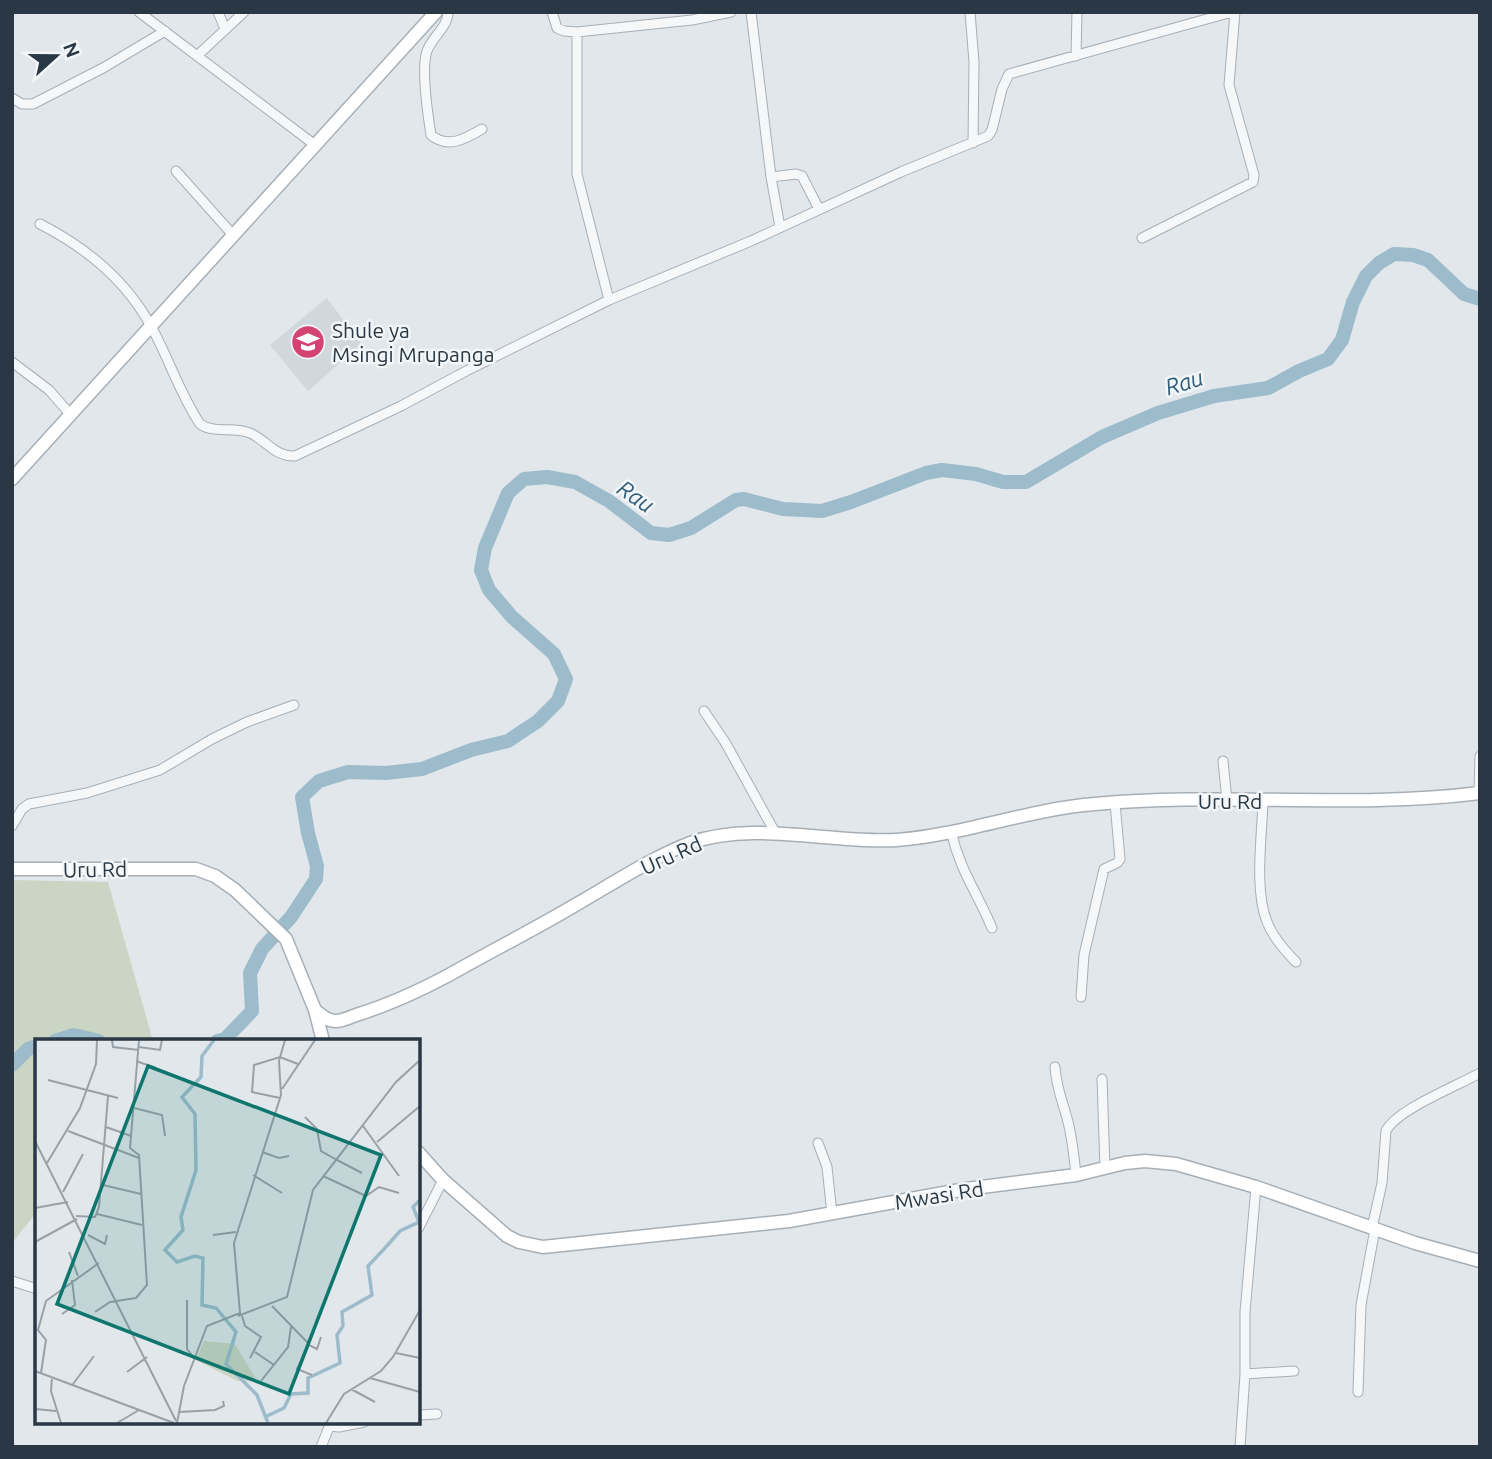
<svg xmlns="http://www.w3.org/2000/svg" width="1492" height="1459" viewBox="0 0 1492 1459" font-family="Ubuntu,sans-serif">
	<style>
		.built { fill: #d0d7dd }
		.green { fill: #cbd5c3 }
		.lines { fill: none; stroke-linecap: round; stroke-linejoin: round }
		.river { stroke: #9cbccc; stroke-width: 14 }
		.street-casing { stroke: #a7afb6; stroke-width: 11 }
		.secondary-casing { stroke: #a7afb6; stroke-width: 15 }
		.street { stroke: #f5f7f9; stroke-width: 9 }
		.secondary { stroke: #fff; stroke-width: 12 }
		.labels { text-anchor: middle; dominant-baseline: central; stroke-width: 5; stroke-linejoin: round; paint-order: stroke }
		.poi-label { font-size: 21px; fill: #293844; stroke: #f2f6f8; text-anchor: start }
		.street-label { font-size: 21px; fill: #293844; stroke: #f2f6f8 }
		.water-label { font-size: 23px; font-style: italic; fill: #325e79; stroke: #f2f6f8 }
		.inset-river { fill: none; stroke: #9cbccc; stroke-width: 3.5 }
		.inset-road { fill: none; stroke: #98a1a8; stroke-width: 2 }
		.view { fill: #0f766e; fill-opacity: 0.15; stroke: #0f766e; stroke-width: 3.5 }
		.inset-edge { fill: none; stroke: #293844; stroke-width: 3.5 }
	</style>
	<rect width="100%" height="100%" fill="#e2e7eb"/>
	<path class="built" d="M327,298L361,344L308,391L270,345Z"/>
	<path class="green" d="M12,880L108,882L153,1041H37V1212L12,1243Z"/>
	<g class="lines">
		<path class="river" d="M55,1041L74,1035L99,1041
			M217,1041L225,1039L252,1011L250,973L262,949L291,917L316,879L317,866L308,833L302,797L319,781L348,772L386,773L422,769L471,750L508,741L538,721L558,701L566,679L554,654L512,617L489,590L481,570L485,548L508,493L524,479L547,477L575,482L609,501L651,533L669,535L691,528L736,500L744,499L783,509L822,511L851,502L926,473L942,470L976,474L1003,482H1026L1102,437L1158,413L1214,396L1268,388L1299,371L1328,359L1342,340L1353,302L1366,276L1379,263L1394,254L1413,255L1428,260L1464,294L1480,299
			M12,1065L28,1049L37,1046"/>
		<g class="street-casing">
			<path id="street" d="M139,12L315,145
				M218,12L225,29
				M448,12C448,27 432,37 427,51C421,68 428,116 431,135C448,149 465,139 482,129
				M552,12L557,28L564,31L577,32L692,20L731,12
				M751,12L771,177L780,227
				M970,12L974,62L973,143
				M577,32V174L609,300
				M198,55L244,12
				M1076,56L1077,12
				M12,98L22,104H33L103,68L165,31
				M176,171L233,235
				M771,177L796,174L802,176L819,209
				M40,224C87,248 127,281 152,328C169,359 180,394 200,424C214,434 234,426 250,433C266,440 275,457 295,456L401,406L468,370L609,300L751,241L901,172L988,136L992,130L1002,89L1009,74L1232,12
				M1142,238L1253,182L1254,175L1229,85L1235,12
				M12,362L49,390L70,414
				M704,711L725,742L776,834
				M1223,761L1227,801
				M1479,793L1480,756
				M1263,801C1262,836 1254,889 1267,922C1273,937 1284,950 1296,962
				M12,826L22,809L29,804L87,793L160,770L212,739L247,722L294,705
				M951,831C960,871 977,892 992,928
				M1081,997L1084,955L1104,869L1117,863L1120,859L1115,803
				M1055,1067C1056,1086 1062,1100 1067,1118C1072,1136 1074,1155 1076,1175
				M1102,1079L1105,1168
				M818,1143L827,1167L832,1214
				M1372,1228L1382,1183L1386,1131C1396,1110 1457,1086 1480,1073
				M418,1229L443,1180
				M12,1281L37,1289
				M1245,1374L1294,1371
				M1358,1392L1361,1305L1375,1229
				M418,1415L437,1414
				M329,1426L339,1427L364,1422
				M321,1447L331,1422
				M1240,1447L1245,1374V1312L1256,1187"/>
		</g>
		<g class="secondary-casing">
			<path id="secondary" d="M12,479L436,12
				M12,869H196L215,876L235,890L286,939L315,1010C321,1015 327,1021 336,1021C344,1021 352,1016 359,1014C391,1004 419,991 449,975C491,951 535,929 577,904C612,884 653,857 690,843C754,820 831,844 897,840C964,835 1028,809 1095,804C1223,792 1352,809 1480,793
				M315,1010L323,1041
				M418,1152L443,1180L507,1236L519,1242L543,1247L789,1221L966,1189L1076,1175L1125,1163L1145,1161L1176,1164L1256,1187L1415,1243L1480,1261"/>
		</g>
		<use href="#street" class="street"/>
		<use href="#secondary" class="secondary"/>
	</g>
	<defs>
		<g id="school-disc" transform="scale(1.75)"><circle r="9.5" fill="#d34472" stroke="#f2f6f8"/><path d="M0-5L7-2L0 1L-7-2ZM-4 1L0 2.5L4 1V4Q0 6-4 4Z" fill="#fff"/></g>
	</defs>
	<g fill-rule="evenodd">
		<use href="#school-disc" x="308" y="342"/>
	</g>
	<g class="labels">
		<g class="poi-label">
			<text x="332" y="330">Shule ya<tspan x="332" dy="24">Msingi Mrupanga</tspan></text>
		</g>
		<g class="street-label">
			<text x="1230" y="801">Uru Rd</text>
			<text transform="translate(671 855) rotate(-24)">Uru Rd</text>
			<text transform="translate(95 869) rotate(-1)">Uru Rd</text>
			<text transform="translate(939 1195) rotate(-9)">Mwasi Rd</text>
		</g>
		<g class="water-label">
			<text transform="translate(1184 382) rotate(-17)">Rau</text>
			<text transform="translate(636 496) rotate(34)">Rau</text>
		</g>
	</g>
	<g transform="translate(35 1039)">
		<rect width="385" height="385" fill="#e2e7eb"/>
		<path d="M169,302L200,305L222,342H202L161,321Z" fill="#cbd5c3"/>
		<path class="inset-river" d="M179,1L167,17L166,38L147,58L160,75L161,131L146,178L148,191L130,211L142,223L160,217L168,219L167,266L181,269L201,293L191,325L222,356L233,384M350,209L365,192L384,183L378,168L385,161M232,377L249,369L256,355L273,354V339L305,324L302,296L308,287L307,273L337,256L333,227L350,209"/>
		<path class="inset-road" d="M77,1L78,8L104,11M104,8L125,11L127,1M101,22L121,29M13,41L83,59M247,50L280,1M245,59L217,53L219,26L245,18L263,25M99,69L127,76L130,97M270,78L282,90L286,112L302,121M328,87L364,137M71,88L96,97M33,92L104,119M0,102L141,382M342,103L385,67M227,113L244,119L254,117M302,121L327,134M12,124L45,69L61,25L62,1M218,136L247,154M288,137L331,157L344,148L364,154M68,146L106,155M28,153L48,115M0,169L33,163M62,175L107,186M41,177L60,178L64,168L73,57M53,196L70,205L72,196M178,196L201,193M0,203L42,180M34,213L43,237M152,261V310L160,320M237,267L274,305L262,330L277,336M60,273L75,263L101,259L112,246L104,116L95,109L104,1M27,275L40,266L37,241M203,277L252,258L278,151L361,43L385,21M207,277L210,287L226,298L215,319M274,306L282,310L286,298M220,313L239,326M361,314L385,319M0,332L139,384M92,333L112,318M6,334L11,301L3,291L11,262L64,224M17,338L16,352L26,384M335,339L385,353M226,342L253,308L256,288M38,345L59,317M316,350L340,363M0,370L21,372M144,373L180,371L189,367L188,362M82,384L104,371M142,384L149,347L172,287L205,274L199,204L246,56L244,22L250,1M291,384L309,355L346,332L358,318L385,271"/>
		<path class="view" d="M113,27L346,116L254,355L22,265Z"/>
		<rect width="385" height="385" class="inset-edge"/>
	</g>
	<rect width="1492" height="1459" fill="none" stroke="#293844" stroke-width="28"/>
	<g transform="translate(56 56) rotate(69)" stroke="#f2f6f8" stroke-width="5" paint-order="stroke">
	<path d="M0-5L12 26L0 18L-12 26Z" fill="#293844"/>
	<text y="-10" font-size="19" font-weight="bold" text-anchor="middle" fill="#293844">N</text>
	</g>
</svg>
